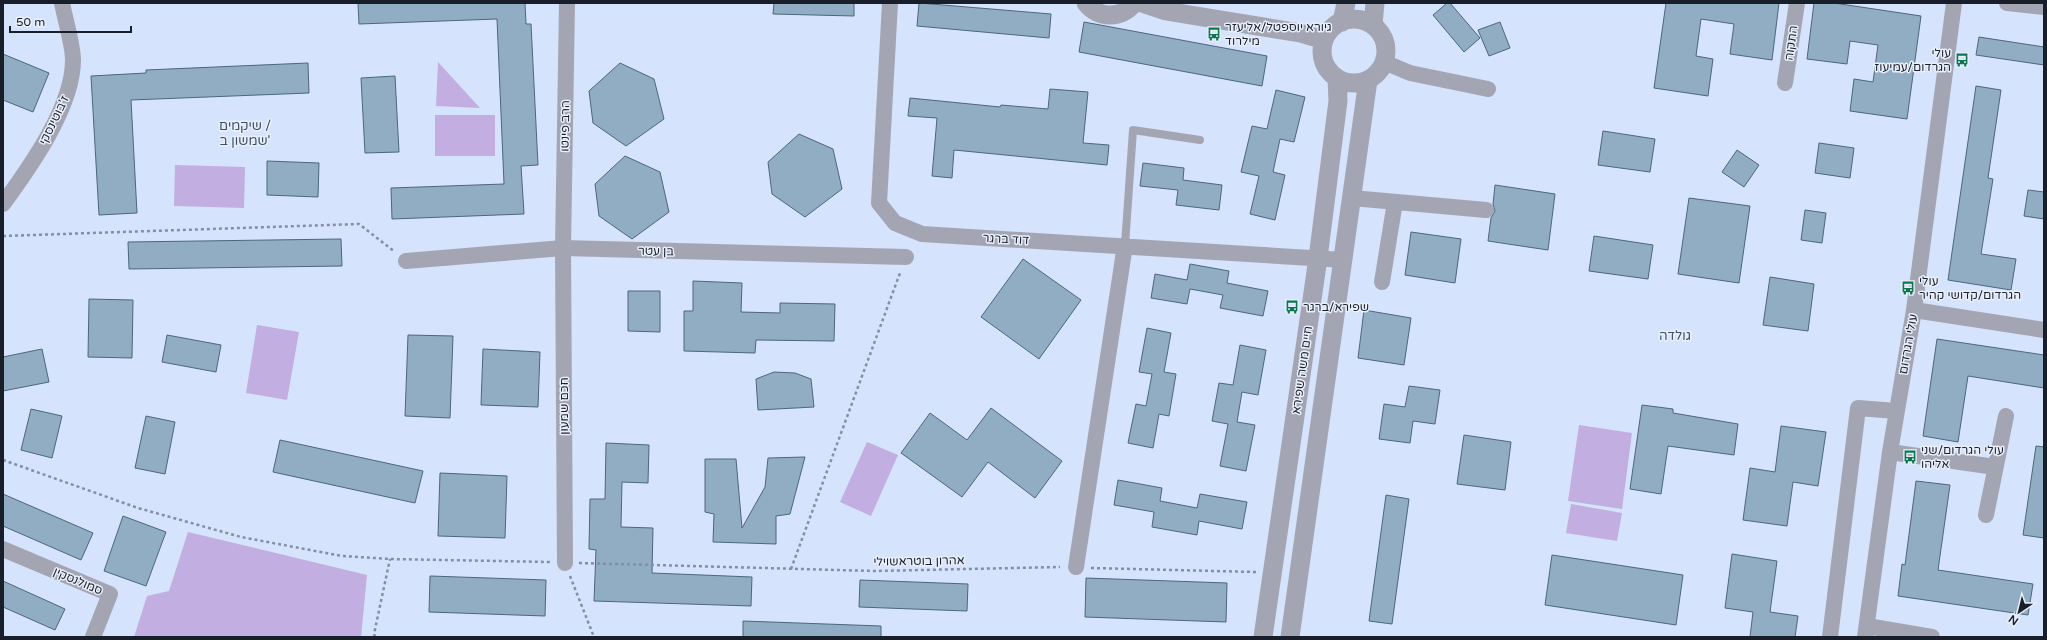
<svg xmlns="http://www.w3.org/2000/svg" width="2047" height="640" viewBox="0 0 2047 640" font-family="'Varela Round',Heebo,sans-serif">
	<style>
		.green { fill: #c2aee1 }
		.building { fill: #90adc4; stroke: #4c677c }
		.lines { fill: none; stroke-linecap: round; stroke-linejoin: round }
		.path { stroke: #848fa2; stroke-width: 2.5; stroke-dasharray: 3 3; stroke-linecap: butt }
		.service { stroke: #a4a5b3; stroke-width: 8 }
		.minor { stroke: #a4a5b3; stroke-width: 16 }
		.tertiary { stroke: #a4a5b3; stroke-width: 19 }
		.labels { text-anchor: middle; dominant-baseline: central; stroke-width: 3; stroke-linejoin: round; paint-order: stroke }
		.poi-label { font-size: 12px; fill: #191f2a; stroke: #e9f0fc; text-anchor: start }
		.street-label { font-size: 12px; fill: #191f2a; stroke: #e9f0fc }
		.neighbourhood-label { font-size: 13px; fill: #3e4c65; stroke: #e9f0fc }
	</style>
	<rect width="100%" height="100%" fill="#d5e3fc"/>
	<path class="green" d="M438,62L480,108L436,106Z
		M435,115H495V156H435Z
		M175,165L245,167L244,208L174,206Z
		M257,325L299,332L287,400L246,393Z
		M1579,425L1632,433L1622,509L1568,501Z
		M867,442L898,455L871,516L840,502Z
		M1571,504L1622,513L1617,541L1566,533Z
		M188,532L367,575L361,637H134L147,596L169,591Z"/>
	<path class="building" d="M358,3H525L526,24H531L538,165L521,166L524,214L392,219L391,188L504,184L497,19L359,24Z
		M774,3H854V16L773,14Z
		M919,3L1051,14L1049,38L917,26Z
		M1447,3H1450L1480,38L1464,52L1433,15Z
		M1666,3H1779L1772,60L1730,54L1734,24L1701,19L1696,56L1713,59L1708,96L1654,88Z
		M1814,3H1834L1921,16L1907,119L1850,111L1854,79L1873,82L1878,45L1850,41L1847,64L1807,59Z
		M1084,22L1267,56L1262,86L1079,52Z
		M1500,22L1510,48L1489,56L1478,30Z
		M1979,37L2044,47V65L1976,55Z
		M3,54L49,73L33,112L3,100Z
		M308,63L309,93L131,100L137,213L99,215L91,76L146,73V70Z
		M620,63L654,79L664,119L626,146L593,123L589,91Z
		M395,76L399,152L365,153L361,78Z
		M1976,86L2001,90L1988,178L1993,179L1981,254L2016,259L2011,290L1948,280Z
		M1050,89L1088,92L1083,143L1109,145L1107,165L954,150L952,178L932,176L937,118L908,116L910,98L1000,107L1001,105L1048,109Z
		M1276,90L1305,97L1294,142L1280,139L1273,172L1285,175L1275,220L1250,214L1259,176L1241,172L1252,126L1267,129Z
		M1603,131L1655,139L1650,172L1598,165Z
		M799,134L833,149L842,189L805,217L772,194L768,162Z
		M1819,143L1854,148L1850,178L1815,173Z
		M1737,150L1759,165L1744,187L1722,172Z
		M625,156L660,172L669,212L632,239L599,216L595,184Z
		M267,161L319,163L318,197L267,195Z
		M1143,163L1184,168L1183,180L1222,185L1219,210L1176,205L1178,190L1140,186Z
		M1495,185L1555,194L1548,250L1488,241L1491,218L1495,211L1493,204Z
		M2028,190L2044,192V219L2024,216Z
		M1689,198L1750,206L1739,283L1678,274Z
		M1805,210L1826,213L1822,243L1801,240Z
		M1411,232L1461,239L1455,283L1405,275Z
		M1594,236L1653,245L1648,279L1589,271Z
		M341,239L342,266L129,269L128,242Z
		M1023,259L1081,300L1039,359L981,317Z
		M1190,264L1229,271L1227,283L1268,291L1263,316L1220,308L1223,295L1190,289L1187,304L1151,298L1155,274L1187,280Z
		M1770,277L1814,284L1808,331L1763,325Z
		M693,281L742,283L741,312L780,313V303L835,304L834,341L756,340L755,353L684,351V311H693Z
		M628,291H660V332L628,331Z
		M89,299L133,300L132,358L88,357Z
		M1364,310L1411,318L1404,365L1358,358Z
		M1147,328L1171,333L1164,372L1176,374L1169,416L1159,414L1153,448L1128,443L1136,404L1146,406L1152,374L1139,372Z
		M167,335L221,345L216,372L162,362Z
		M408,335L453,336L450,418L405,416Z
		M1937,339L2044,355V388L1968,376L1958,442L1923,436Z
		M1240,345L1266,350L1258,395L1242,392L1237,422L1255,425L1246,471L1220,466L1228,424L1212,421L1219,383L1233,385Z
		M42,349L49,382L3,391V357Z
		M483,349L540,352L538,407L481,405Z
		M774,372L795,373L811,379L814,407L758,410L756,379Z
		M1409,386L1440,390L1435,424L1413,421L1410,443L1379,439L1384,404L1405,407Z
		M1642,405L1673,409V413L1738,424L1734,455L1668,446L1661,494L1630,489Z
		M991,408L1062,461L1035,498L988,462L962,497L901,453L930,413L967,440Z
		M31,409L62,416L52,458L21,450Z
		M146,416L175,422L165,474L135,468Z
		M1781,426L1826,432L1818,486L1793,482L1787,526L1743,520L1750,468L1775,472Z
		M1464,435L1511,442L1505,490L1457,484Z
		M280,440L423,471L415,503L273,472Z
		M606,443L649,445L648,483L622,482L621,527L653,528L652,573L752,577L751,606L594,601L596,550L589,549L590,499H605Z
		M2036,446L2044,447V538L2023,535Z
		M805,457L790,514L776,516V544L713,542L714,514L705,512V459H736L742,528L765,487L768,458Z
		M440,473L507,476L505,538L438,536Z
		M1118,480L1162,488L1160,501L1197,508L1200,494L1247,502L1242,529L1199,521L1197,535L1152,527L1154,512L1114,505Z
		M1916,481L1950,485L1938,570L2033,584L2028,615L1898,596L1902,564L1905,565Z
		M3,494L93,533L81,560L3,526Z
		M1386,495L1409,499L1392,624L1369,621Z
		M123,516L166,532L146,586L104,571Z
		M1732,554L1777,561L1770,612L1798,616L1795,637H1750L1753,612L1725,608Z
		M1552,555L1683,575L1676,625L1545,605Z
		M430,576L546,580L545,616L429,612Z
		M1086,578L1227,583L1226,622L1085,617Z
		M860,580L968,584L967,611L859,607Z
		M3,581L65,609L55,630L3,607Z
		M743,621L881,626V637H743Z"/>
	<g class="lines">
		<path class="path" d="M3,236L359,224L395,252
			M3,460L138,508L241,537L342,556L390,559L550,562
			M579,563L875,571L1060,567
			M1091,568L1256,572
			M791,569L900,273
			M570,576L594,637
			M375,637L374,634L390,559"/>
		<path class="service" d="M1125,245L1133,130L1200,140"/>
		<path class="minor" d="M890,3L879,203L895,223L922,234L1344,260
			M2007,3L2044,7
			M1384,62L1410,73L1488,89
			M1785,83L1797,3
			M1352,198L1486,210
			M3,204C30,167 73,107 73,60C73,45 65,19 62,3
			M406,261L563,248L906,257
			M1382,282L1395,202
			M1914,310L2044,330
			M1890,452L1995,467
			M1986,515L2006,416
			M3,549L110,594L93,637
			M565,563L563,248L567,3
			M1076,567L1125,245
			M1867,626L1932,637
			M1830,637L1858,408L1896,411
			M1865,637L1890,452L1914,310L1954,3"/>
		<path class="tertiary" d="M1086,3C1099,19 1121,19 1134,3
			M1142,3L1166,11L1300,33L1324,40
			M1322 51a32 32 0 1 1 64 0a32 32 0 1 1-64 0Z
			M1342,22L1346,3
			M1373,25L1375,3
			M1263,637L1318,258L1338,101L1337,78
			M1290,637L1368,80"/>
	</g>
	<defs>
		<g id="bus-bare" transform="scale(1.08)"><path d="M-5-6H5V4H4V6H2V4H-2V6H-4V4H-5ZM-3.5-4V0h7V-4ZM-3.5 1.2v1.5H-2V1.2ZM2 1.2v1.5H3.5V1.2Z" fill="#0d764f" stroke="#e9f0fc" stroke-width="2.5" paint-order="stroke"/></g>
	</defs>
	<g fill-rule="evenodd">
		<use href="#bus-bare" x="1214" y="34"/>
		<use href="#bus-bare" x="1962" y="60"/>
		<use href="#bus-bare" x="1908" y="288"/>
		<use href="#bus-bare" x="1292" y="307"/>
		<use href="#bus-bare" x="1910" y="457"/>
	</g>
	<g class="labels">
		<g class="poi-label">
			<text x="1225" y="27">גיורא יוספטל/אליעזר<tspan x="1225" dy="14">מילרוד</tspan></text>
			<text x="1951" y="53" text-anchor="end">עולי<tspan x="1951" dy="14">הגרדום/עמיעוז</tspan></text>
			<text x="1919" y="281">עולי<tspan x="1919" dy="14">הגרדום/קדושי קהיר</tspan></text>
			<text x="1303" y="307">שפירא/ברגר</text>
			<text x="1921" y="450">עולי הגרדום/שני<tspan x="1921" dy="14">אליהו</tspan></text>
		</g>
		<g class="street-label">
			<text transform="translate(1791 43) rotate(-82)">התקוה</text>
			<text transform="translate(54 120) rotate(-64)">ז'בוטינסקי</text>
			<text transform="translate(565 126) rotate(-89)">הרב פינטו</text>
			<text transform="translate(1006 239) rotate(3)">דוד ברגר</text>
			<text transform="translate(656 251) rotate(1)">בן עטר</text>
			<text transform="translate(1908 344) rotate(-80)">עולי הגרדום</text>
			<text transform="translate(1302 370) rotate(-82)">חיים משה שפירא</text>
			<text transform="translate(564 406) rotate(-90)">חכם שמעון</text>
			<text transform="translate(919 561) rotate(-1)">אהרון בוטראשוילי</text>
			<text transform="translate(78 581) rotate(23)">סמולנסקין</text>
		</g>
		<g class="neighbourhood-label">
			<text x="245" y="126">שיקמים /<tspan x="245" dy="15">שמשון ב'</tspan></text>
			<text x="1675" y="336">גולדה</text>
		</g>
	</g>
	<rect width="2047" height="640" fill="none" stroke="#191f2a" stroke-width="8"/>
	<g transform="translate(2019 612) rotate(215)" stroke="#e9f0fc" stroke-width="3" paint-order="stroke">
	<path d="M0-3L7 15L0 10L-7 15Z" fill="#191f2a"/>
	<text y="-6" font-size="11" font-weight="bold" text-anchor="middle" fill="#191f2a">N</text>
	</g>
	<path d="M10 26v6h121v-6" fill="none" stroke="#191f2a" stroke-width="2"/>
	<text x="16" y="26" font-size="12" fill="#191f2a" stroke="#e9f0fc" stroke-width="3" paint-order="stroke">50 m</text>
</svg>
